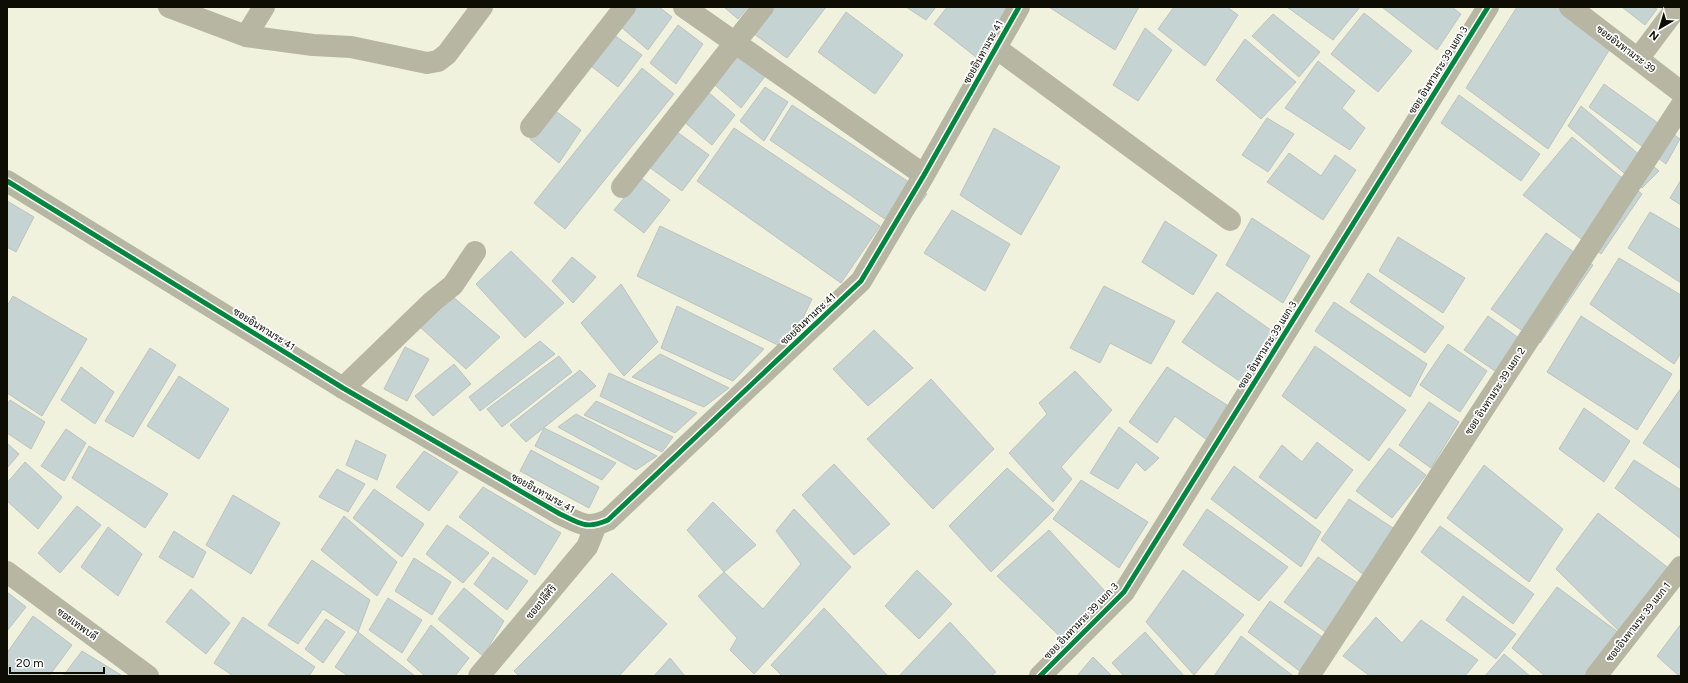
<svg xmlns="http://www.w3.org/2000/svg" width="1688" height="683" viewBox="0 0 1688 683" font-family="Figtree,Sarabun,sans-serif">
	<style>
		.building { fill: #c5d4d3; stroke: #bdc3be }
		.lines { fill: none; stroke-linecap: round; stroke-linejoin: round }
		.street { stroke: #b6b6a3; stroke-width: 22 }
		.cycleway-casing { stroke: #fff; stroke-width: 8 }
		.cycleway { stroke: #00873e; stroke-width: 5 }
		.labels { text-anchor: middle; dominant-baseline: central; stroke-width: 3.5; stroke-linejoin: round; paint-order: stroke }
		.street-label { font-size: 10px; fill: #0d0d03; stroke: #fff }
	</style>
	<rect width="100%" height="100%" fill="#f1f2dd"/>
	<path class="building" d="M625,7H659L672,17L648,50L614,21Z
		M724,7H748L738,19Z
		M768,7H826L787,58L750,31Z
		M906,7H936L926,20Z
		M947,7H1009L976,57L934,24Z
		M1049,7H1139L1115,50Z
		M1174,7H1227L1238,15L1205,66L1158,29Z
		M1287,7H1360L1333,40Z
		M1382,7H1452L1461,14L1437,50Z
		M1517,7H1562L1613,44L1548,149L1466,88Z
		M1622,7H1653L1657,9L1645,25Z
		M846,12L903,55L875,94L818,52Z
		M1364,13L1412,51L1378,92L1331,54Z
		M1273,14L1320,52L1299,77L1252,36Z
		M678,25L703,44L676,84L650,63Z
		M1145,28L1172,50L1138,101L1113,85Z
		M607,30L642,55L618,87L587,63Z
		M1245,39L1296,82L1261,119L1216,80Z
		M737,55L766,75L741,108L715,85Z
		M1318,61L1355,91L1342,108L1365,128L1350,150L1285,108Z
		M642,68L674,94L565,229L534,203Z
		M1604,84L1680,139L1666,164L1589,107Z
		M765,87L788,102L764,141L740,121Z
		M708,92L735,115L712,145L683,121Z
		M1459,95L1540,154L1521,181L1441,123Z
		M792,105L927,194L901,230L770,140Z
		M1581,106L1659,171L1642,188L1568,126Z
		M553,109L581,130L559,163L530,139Z
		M1267,118L1294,134L1268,172L1242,155Z
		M734,128L880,226L841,283L697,181Z
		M994,128L1060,167L1021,235L960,195Z
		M677,132L709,155L682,191L649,167Z
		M1572,137L1642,194L1601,254L1523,195Z
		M1289,153L1321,176L1335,155L1356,170L1323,220L1267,182Z
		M641,178L670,200L644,233L614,210Z
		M1681,180V205L1670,198Z
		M7,201L34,217L16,252L7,247Z
		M952,210L1010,244L985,291L924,253Z
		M1650,212L1681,230V283L1628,248Z
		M1252,218L1310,256L1283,303L1226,265Z
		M1165,221L1217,255L1193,295L1142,262Z
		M660,226L812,299L788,350L637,276Z
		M1546,233L1593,265L1540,343L1491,309Z
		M1398,237L1465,278L1443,313L1379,271Z
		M511,251L564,303L525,338L476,284Z
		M572,257L596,277L573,303L552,281Z
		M1619,258L1681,295V353L1674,364L1590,304Z
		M1368,273L1444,327L1425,353L1350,302Z
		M621,284L658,342L624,376L581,323Z
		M1104,286L1175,321L1151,364L1110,343L1100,363L1070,348Z
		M1217,292L1275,333L1241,382L1182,342Z
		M13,296L87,339L42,416L7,393V306Z
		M452,296L500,337L466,369L420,327Z
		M1334,302L1427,364L1410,397L1315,331Z
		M677,306L764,349L733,381L661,348Z
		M1488,316L1526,343L1504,377L1464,350Z
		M1581,316L1672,374L1637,430L1547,372Z
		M874,330L913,368L868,406L833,369Z
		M540,341L555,354L480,411L469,397Z
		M1448,344L1487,371L1460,412L1420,385Z
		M1315,346L1406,410L1369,461L1282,396Z
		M405,347L429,359L407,401L384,389Z
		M150,348L176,365L133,437L105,421Z
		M660,354L729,388L704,407L632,377Z
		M559,356L572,372L502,427L487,409Z
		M454,364L471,384L433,416L415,396Z
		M81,367L114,392L95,424L61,400Z
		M1167,367L1227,405L1207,440L1175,416L1157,443L1129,422Z
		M580,370L596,386L526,442L510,425Z
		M1075,371L1112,410L1061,467L1072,479L1053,502L1009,453L1047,414L1039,403Z
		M609,373L697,413L675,433L600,396Z
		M179,376L229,409L199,459L147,426Z
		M931,379L994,449L933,509L867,439Z
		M1681,388V469L1643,443Z
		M10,400L45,422L31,449L7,433V405Z
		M596,401L673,437L662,452L584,415Z
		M1429,402L1459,422L1431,468L1399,445Z
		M1584,408L1630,441L1604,482L1559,449Z
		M576,414L657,456L636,470L558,427Z
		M1119,427L1159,458L1145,471L1136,462L1118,489L1090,473Z
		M544,428L616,463L602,480L535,446Z
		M66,429L86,443L64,481L41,466Z
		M356,440L386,455L377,480L346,465Z
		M1317,442L1353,470L1316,519L1259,477L1282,445L1302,462Z
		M7,443L19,454L7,468Z
		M89,446L168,494L145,528L72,478Z
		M1389,448L1426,475L1392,518L1356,491Z
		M531,450L599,487L589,508L520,471Z
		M424,451L458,472L429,511L396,487Z
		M1634,460L1681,490V539L1615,488Z
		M25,462L62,497L38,529L7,501V483Z
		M834,464L890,524L854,555L802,495Z
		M1484,465L1563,529L1529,582L1447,518Z
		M1234,466L1321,532L1301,567L1211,499Z
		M1007,468L1054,510L991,572L949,526Z
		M337,469L365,484L348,512L319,497Z
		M1081,480L1148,522L1119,568L1053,519Z
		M483,487L561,533L535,575L459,517Z
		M374,489L424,524L402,557L353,518Z
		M233,495L280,523L251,574L206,545Z
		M1349,499L1396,530L1365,576L1321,540Z
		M713,502L756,545L724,572L687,530Z
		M77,506L101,525L60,573L38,553Z
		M794,509L851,567L754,674L730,650L737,638L698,596L724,572L763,609L801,564L776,531Z
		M1207,509L1288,567L1259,601L1183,545Z
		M1598,513L1671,570L1626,638L1556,569Z
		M344,516L397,562L377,596L321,550Z
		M447,525L489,553L463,583L426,554Z
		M1440,526L1534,594L1513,624L1421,552Z
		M108,527L142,554L118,596L81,567Z
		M1049,530L1115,602L1070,646L997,576Z
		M174,531L206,552L193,578L159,557Z
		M493,557L528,581L507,610L474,584Z
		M1318,557L1358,583L1327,633L1284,602Z
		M414,558L451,582L432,615L395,591Z
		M312,560L370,600L358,632L323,609L298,644L268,625Z
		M917,570L952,604L919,639L885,606Z
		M1183,570L1244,615L1194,675L1146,622Z
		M612,573L667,624L619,676H519L514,671Z
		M1557,587L1626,638L1596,676H1545L1512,648Z
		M464,588L504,621L483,656L438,619Z
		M191,589L230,623L206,654L166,622Z
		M7,592L26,607L7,631Z
		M1463,596L1516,634L1496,659L1446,620Z
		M388,598L422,620L402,653L369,630Z
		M1270,601L1324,638L1301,672L1248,632Z
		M824,608L887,675V676H782L771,665Z
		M33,616L72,645L49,676H7V653Z
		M243,617L315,667L309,676H233L214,663Z
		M1376,617L1402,643L1421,620L1478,660L1465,676H1370L1343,656Z
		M326,619L345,632L323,663L305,649Z
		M950,622L996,672L991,676H899Z
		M1681,624V676H1679L1657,656Z
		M431,625L469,658L455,676H425L407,660Z
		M358,632L415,676H348L335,667Z
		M1145,632L1184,676H1124L1112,663Z
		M1241,636L1292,675L1291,676H1214Z
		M82,651L121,675L120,676H63Z
		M1504,654L1530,676H1485Z
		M1093,657L1112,676H1077Z
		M670,658L685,676H654Z"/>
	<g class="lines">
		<path class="street" d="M169,7L246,36L264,7
			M684,7L924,175
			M1570,7L1681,92
			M246,36L313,45L351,47L427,63L438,61L447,54L482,7
			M996,48L1230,220
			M1638,59L1677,7
			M531,127L625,7
			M7,181L343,388L560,514C580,523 586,530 608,520L861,281L924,175L1019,7
			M622,187L763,7
			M343,388L432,302L453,285L475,252
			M7,572L148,676
			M479,676L587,547L596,525
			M1040,676L1124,592L1488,7
			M1309,676L1681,106
			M1596,676L1681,567"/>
		<g class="cycleway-casing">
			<path id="cycleway" d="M7,181L343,388L560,514C580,523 586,530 608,520L861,281L924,175L1019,7
				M1040,676L1124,592L1488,7"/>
		</g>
		<use href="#cycleway" class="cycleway"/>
	</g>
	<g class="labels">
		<g class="street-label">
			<text transform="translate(1626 49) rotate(37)">ซอยอินทามระ 39</text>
			<text transform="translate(983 52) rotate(-61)">ซอยอินทามระ 41</text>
			<text transform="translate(1438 70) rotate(-58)">ซอย อินทามระ 39 แยก 3</text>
			<text transform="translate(808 319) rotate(-43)">ซอยอินทามระ 41</text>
			<text transform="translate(264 329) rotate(32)">ซอยอินทามระ 41</text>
			<text transform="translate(1267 345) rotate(-58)">ซอย อินทามระ 39 แยก 3</text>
			<text transform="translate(1495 391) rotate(-57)">ซอย อินทามระ 39 แยก 2</text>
			<text transform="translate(543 493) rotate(29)">ซอยอินทามระ 41</text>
			<text transform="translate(541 602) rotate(-50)">ซอยปลีศิริ</text>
			<text transform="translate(1081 621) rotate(-46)">ซอย อินทามระ 39 แยก 3</text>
			<text transform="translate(1638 622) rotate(-52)">ซอยอินทามระ 39 แยก 1</text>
			<text transform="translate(77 624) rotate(36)">ซอยเทพบดี</text>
		</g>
	</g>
	<rect width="1688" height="683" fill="none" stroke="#0d0d03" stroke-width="16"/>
	<g transform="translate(1660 28) rotate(218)" stroke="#ffffff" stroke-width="3" paint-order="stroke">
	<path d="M0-3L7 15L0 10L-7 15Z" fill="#0d0d03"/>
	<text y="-6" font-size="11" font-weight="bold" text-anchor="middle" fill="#0d0d03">N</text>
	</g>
	<path d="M10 667v6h94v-6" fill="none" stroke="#0d0d03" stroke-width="2"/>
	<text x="16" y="667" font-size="12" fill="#0d0d03" stroke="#ffffff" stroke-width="3" paint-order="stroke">20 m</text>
</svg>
